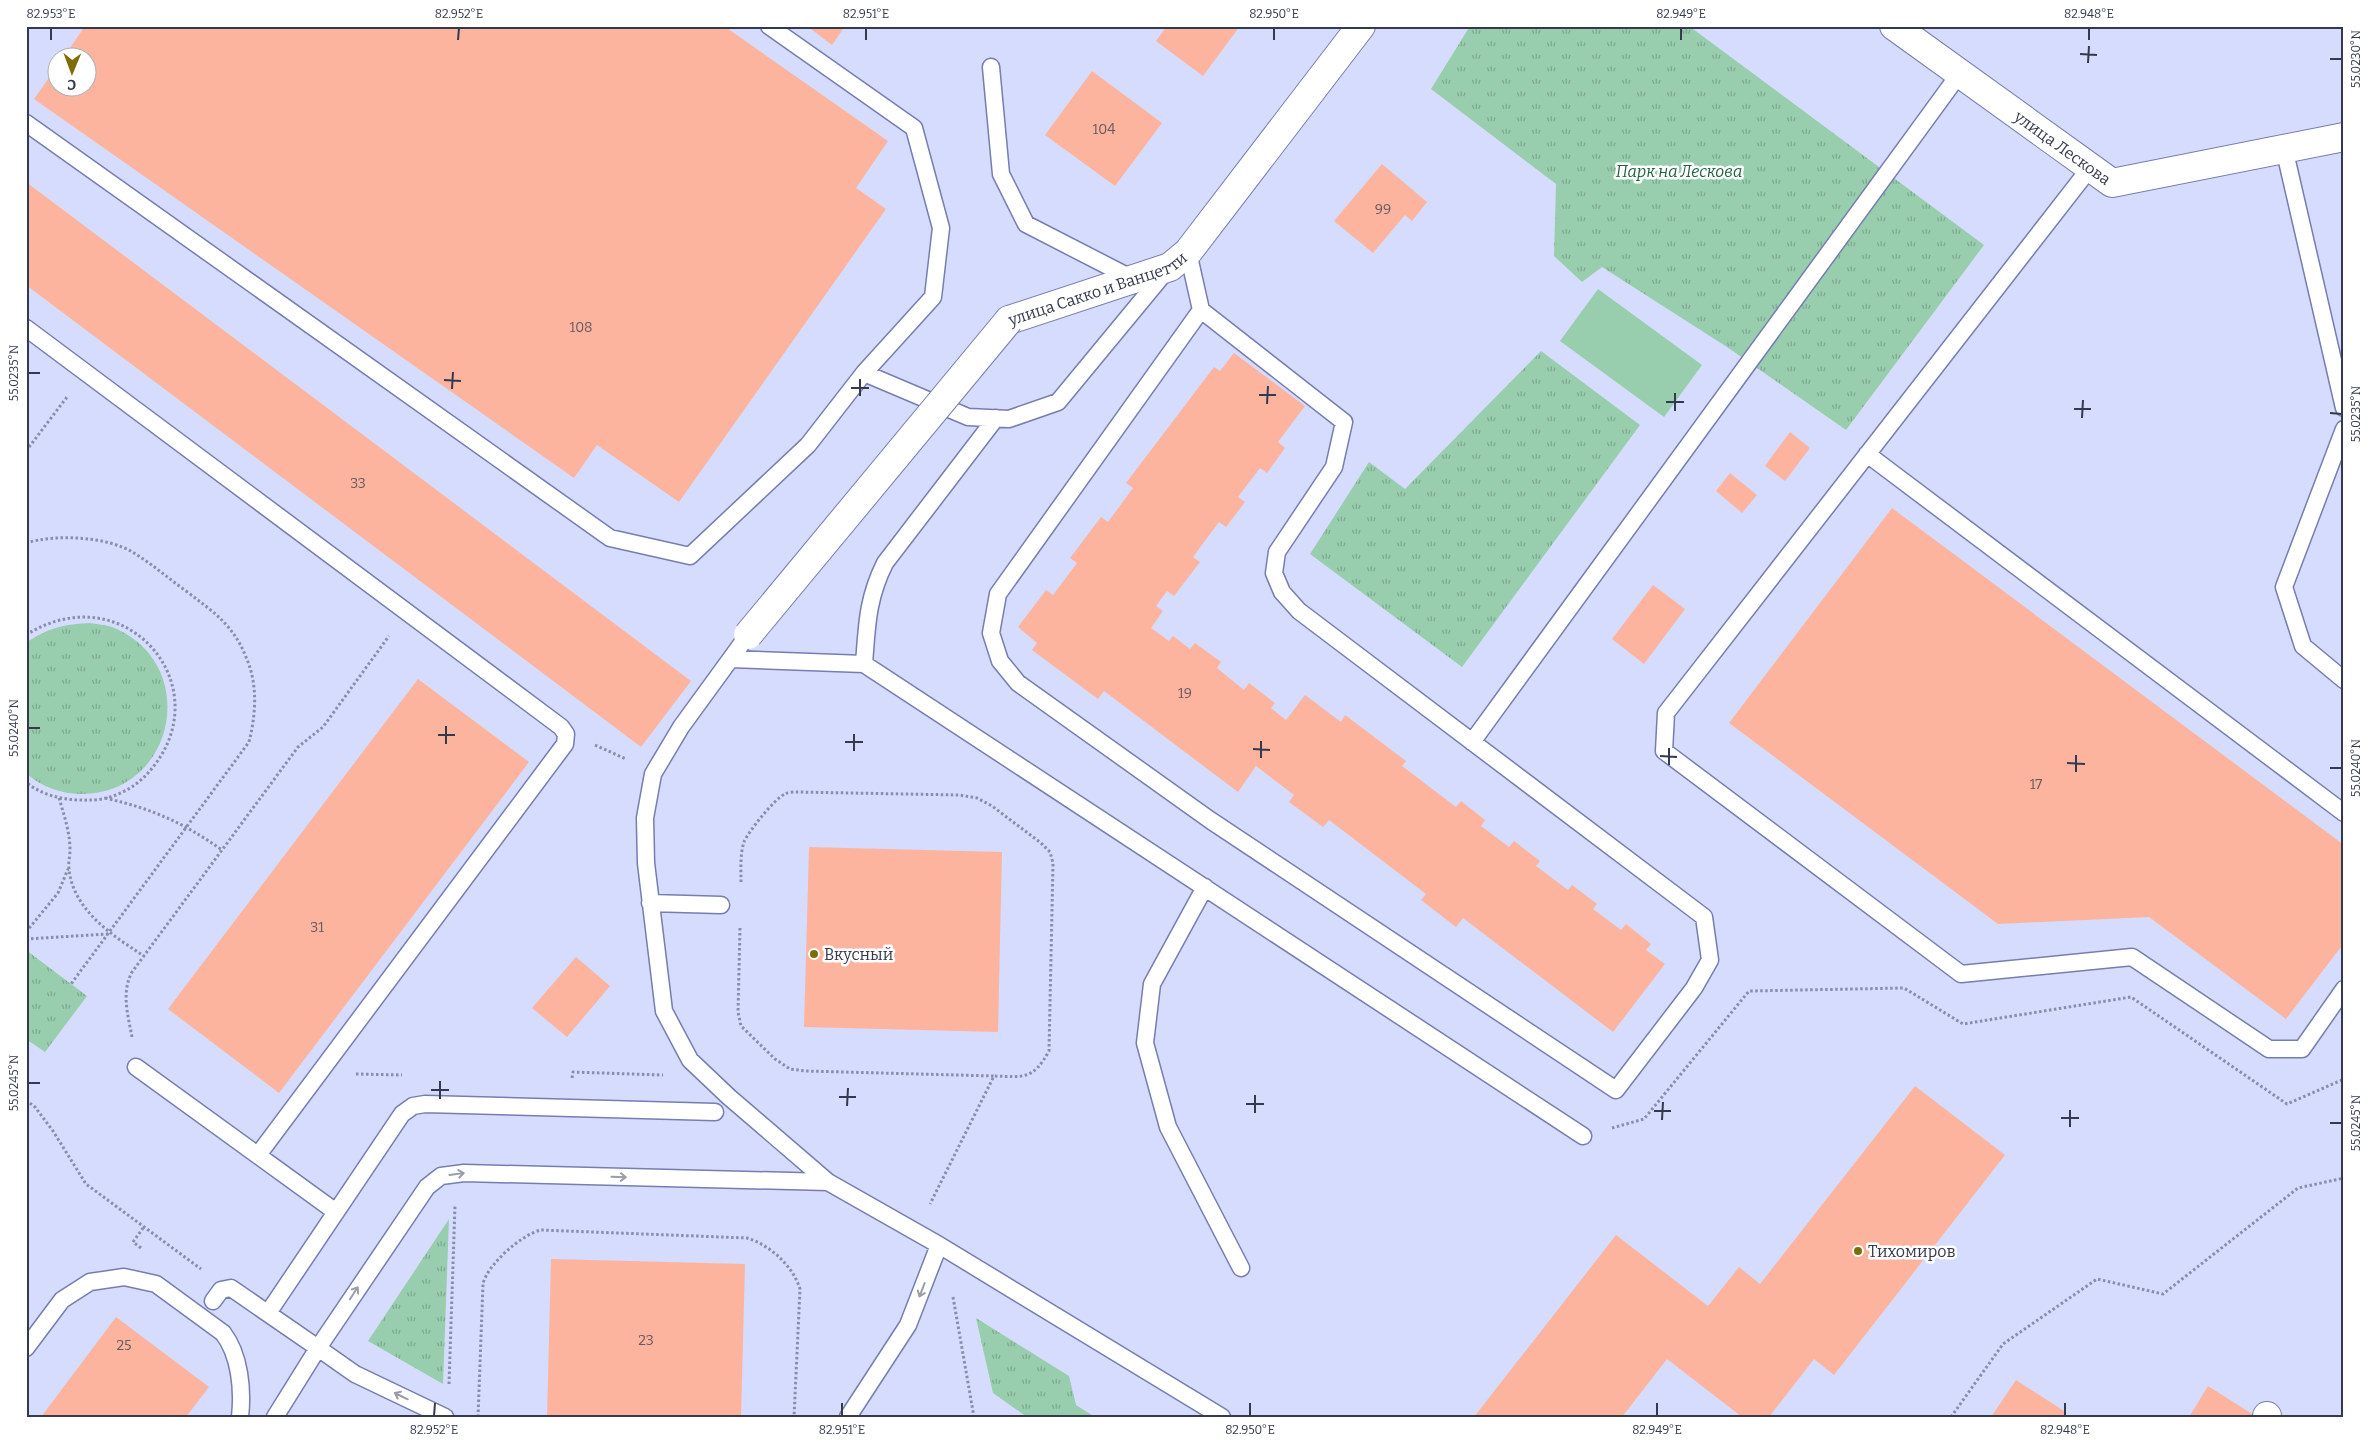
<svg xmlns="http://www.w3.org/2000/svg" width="2370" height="1443" viewBox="0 0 2370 1443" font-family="Bitter,serif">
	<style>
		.grass { fill: url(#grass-tufts) }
		.pitch { fill: #98cead }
		.building { fill: #fdb49f }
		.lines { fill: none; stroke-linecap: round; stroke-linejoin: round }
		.service-casing { stroke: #767db0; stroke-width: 19 }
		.minor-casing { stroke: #767db0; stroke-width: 30 }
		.path { stroke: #888da9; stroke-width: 3; stroke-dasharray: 2.5 2.5; stroke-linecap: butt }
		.service { stroke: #fff; stroke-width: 16 }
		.minor { stroke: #fff; stroke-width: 28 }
		.minor-bridge-casing { stroke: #767db0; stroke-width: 30; stroke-linecap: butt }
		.minor-bridge { stroke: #fff; stroke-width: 28 }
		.oneway { stroke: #9a9ca6 }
		.ticks { fill: none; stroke: #35394e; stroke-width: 2 }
		.poi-dot { fill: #7e6c06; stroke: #fff; stroke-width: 2 }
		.labels { text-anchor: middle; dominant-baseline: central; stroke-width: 5; stroke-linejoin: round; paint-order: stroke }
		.number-label { font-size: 14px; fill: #675862 }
		.street-label { font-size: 16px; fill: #35394e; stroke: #fff }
		.park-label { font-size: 16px; font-style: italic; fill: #216140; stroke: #fff }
		.poi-label { font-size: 16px; fill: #35394e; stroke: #fff; text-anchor: start }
		.neatline { fill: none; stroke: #35394e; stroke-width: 2 }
		.ticks-label { font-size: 12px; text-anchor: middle; fill: #35394e }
	</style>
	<defs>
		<pattern id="grass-tufts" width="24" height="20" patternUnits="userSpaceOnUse" patternTransform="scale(1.25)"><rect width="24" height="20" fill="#98cead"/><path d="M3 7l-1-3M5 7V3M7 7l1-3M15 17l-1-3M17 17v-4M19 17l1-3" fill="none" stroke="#7da88f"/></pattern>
	</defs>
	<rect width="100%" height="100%" fill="#d6dcfe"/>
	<path class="grass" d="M1470,26H1689L1984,245L1846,430L1727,347L1602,267L1582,282L1554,256L1556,184L1431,89Z
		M1541,351L1640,425L1462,667L1310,554L1369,462L1405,489Z
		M90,623C97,624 106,625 112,627C201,662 177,793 82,794C62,794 41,787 26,773V643C47,628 65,624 90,623Z
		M26,950L87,996L45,1052L26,1039Z
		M449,1219L443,1384L368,1341Z
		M976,1318L1069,1376L1076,1405L1095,1417H1027L993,1393Z"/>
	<path class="pitch" d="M1598,289L1702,365L1664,417L1560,341Z"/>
	<path class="building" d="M85,26H724L888,141L856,188L886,209L679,502L597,445L574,478L34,99L58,65V88H88V58H63Z
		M807,26H845L832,45Z
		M1167,26H1240L1203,76L1156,41Z
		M1092,71L1162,123L1115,186L1045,135Z
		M1382,164L1427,202L1412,221L1405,215L1373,253L1334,221Z
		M26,182L691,681L641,747L26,285Z
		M1234,353L1305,406L1278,442L1285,448L1267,473L1260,468L1238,497L1245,502L1226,527L1219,522L1193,557L1200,562L1174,596L1167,591L1156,606L1163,611L1151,628L1169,641L1173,636L1190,649L1195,643L1221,662L1217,668L1244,690L1249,683L1275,703L1271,708L1286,720L1305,695L1341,722L1345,715L1406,761L1402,766L1456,807L1461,801L1485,820L1481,826L1509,847L1514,841L1540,861L1536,866L1568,890L1572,885L1597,904L1593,909L1621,930L1626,924L1651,944L1646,950L1665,964L1613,1032L1463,918L1456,927L1421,900L1426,894L1329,820L1323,827L1289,802L1294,795L1256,766L1238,792L1104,691L1098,699L1032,650L1037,643L1018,627L1046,590L1053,595L1077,563L1070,558L1101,517L1108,522L1133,488L1126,483L1214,367L1220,371Z
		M1790,432L1810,448L1785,481L1765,466Z
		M1730,473L1757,495L1742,513L1716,491Z
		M1892,508L2344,845V943L2286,1019L2149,917L1998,924L1729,723Z
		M1653,585L1685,609L1644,664L1612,639Z
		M418,679L529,762L279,1093L168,1009Z
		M809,847L1002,852L998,1032L804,1027Z
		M576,957L610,986L567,1037L532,1008Z
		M1915,1086L2005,1155L1834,1375L1814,1359L1769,1417H1742L1667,1359L1622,1417H1474L1616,1235L1708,1306L1739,1267L1760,1284Z
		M551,1259L745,1264L741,1417H547Z
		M116,1317L209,1387L186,1417H41Z
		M2016,1380L2067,1413L2064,1417H1991Z
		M2208,1386L2257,1417H2189Z"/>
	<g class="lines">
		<g class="service-casing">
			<path id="service" d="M769,26L914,128L941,228L933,297L864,373
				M991,67L1001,174L1026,224L1133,279
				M26,123L610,538L690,556L808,445L864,373L968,417L1009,419L1058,402L1167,270
				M2284,148L2344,408
				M2090,168L1666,713L1664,751L1961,974L2132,957L2269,1049H2302L2344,989
				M1188,252L1201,310L1344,422L1334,467L1277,552L1274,573L1282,592L1299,611L1704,917L1710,960L1694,988L1616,1090L1210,820L1018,683L1000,661L991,633L998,594L1201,310
				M26,328L561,727L566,734L565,744L258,1155
				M2344,429L2284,587L2303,646L2344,680
				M1867,454L2344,813
				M748,635L681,727L653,774L645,818L646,863L664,1011L690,1060L729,1097L828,1182
				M731,659L864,664L1583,1136
				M864,664C867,626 867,599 885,563L996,418
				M1472,742L1960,73
				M1205,887L1152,984L1145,1043L1168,1127L1241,1268
				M650,903L721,905
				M136,1067L336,1212
				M213,1301L221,1290L231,1288L318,1348L275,1417
				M268,1313L402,1114L413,1106L425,1104L715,1112
				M26,1348L62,1300L90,1282L124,1277L156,1284L223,1333C240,1355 243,1390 240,1417
				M445,1417L355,1374L318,1348L427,1187L441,1176L464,1173L828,1182L939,1245L1222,1417
				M848,1417L908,1325L939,1245"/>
		</g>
		<g class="minor-casing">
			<g id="minor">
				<path id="s1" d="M1894,26L2112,183L2344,137"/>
				<path id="s2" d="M1009,320L1170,267L1188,252L1361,26"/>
				<path d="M2267,1417V1416"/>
			</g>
		</g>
		<path class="path" d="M26,451L67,397
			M26,543C56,534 107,536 134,553C152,564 168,578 186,591C212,611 233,624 246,657C258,684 256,714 249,742L71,984
			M26,635C126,572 224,689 148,773C134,789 111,800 91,800C69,801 43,797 26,782
			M595,745L626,759
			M59,798C64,815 70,832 70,850C70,856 68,863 69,869C73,910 113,936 144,956
			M105,798C153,809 182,822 222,850
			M741,882C741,869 740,854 744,842C748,832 775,798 785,794C788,792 793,792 797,792L959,795L977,798L992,806L1041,843L1050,852L1053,863L1049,1051C1033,1080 1024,1077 994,1076
			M740,928L738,1012L741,1026L775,1059L790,1069L806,1071L994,1076L930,1204
			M26,932L58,893L68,869
			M26,939L108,934
			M132,1037C128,1015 121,993 132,972L298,747L323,727L389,636
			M356,1074L402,1075
			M572,1078L573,1072L663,1075
			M26,1100L35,1107L53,1131L86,1184L201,1269
			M1612,1128L1644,1119L1749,991L1904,988L1963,1024L2131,997L2287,1104L2344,1079
			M141,1248L133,1242L143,1228
			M953,1297L974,1417
			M449,1384L455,1205
			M478,1417L483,1284C487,1265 522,1234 541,1230L747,1238C770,1245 793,1266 800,1289L794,1417
			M1951,1417L2003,1344L2097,1279L2163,1294L2298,1188L2344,1178"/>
		<use href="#service" class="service"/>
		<use href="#minor" class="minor"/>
		<g class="minor-bridge-casing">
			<path id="minor-bridge" d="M748,635L1009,320"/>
		</g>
		<use href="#minor-bridge" class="minor-bridge"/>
	</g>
	<defs><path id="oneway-shaft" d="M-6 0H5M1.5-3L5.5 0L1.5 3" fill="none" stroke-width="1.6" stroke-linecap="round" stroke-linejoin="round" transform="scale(1.25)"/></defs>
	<g class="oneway">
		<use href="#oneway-shaft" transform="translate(457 1174) rotate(-8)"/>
		<use href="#oneway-shaft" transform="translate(619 1177) rotate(2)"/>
		<use href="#oneway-shaft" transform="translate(922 1290) rotate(111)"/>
		<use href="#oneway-shaft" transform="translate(354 1293) rotate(-57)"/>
		<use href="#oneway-shaft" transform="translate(401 1396) rotate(-154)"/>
	</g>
	<path class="ticks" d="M51,40V28M458,40L459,28M866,40V28M1274,40V28M1681,40V28M2089,40V28M2080,54L2097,55M2330,59H2342M2088,63L2089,46M28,373H40M444,380L461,381M851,388H869M452,389L453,372M1259,395H1276M860,396V379M1666,402H1684M1267,404L1268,386M2074,409H2091M1675,411V393M2330,413L2342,414M2082,418L2083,400M28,728H40M438,735H455M845,742H863M446,744V726M1253,749L1270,750M854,751V734M1660,756L1677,757M1261,758V741M2067,763L2085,764M1669,765V748M2330,768H2342M2076,772V755M28,1083H40M431,1090H449M839,1097H856M440,1099V1081M1246,1104H1264M847,1106L848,1088M1654,1111H1671M1255,1113V1095M2061,1118H2079M1662,1120L1663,1102M2330,1123H2342M2070,1127V1110M434,1416L435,1403M842,1416V1403M1250,1416V1403M1657,1416V1403M2065,1416V1403"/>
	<g class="poi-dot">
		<circle cx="814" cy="954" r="5"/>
		<circle cx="1858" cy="1251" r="5"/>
	</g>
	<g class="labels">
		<g class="number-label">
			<text x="1104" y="129">104</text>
			<text x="1383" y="209">99</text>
			<text x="581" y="327">108</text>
			<text x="358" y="483">33</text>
			<text x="1185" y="693">19</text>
			<text x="2036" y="784">17</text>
			<text x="317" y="927">31</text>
			<text x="646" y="1340">23</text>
			<text x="124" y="1345">25</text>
		</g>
		<g class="street-label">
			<text stroke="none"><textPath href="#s1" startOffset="208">улица Лескова</textPath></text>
			<text stroke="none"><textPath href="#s2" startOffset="94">улица Сакко и Ванцетти</textPath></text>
		</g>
		<g class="park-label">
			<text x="1679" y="171">Парк на Лескова</text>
		</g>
		<g class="poi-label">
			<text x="824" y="954">Вкусный</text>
			<text x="1868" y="1251">Тихомиров</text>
		</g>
	</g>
	<rect width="2370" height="1443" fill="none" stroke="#ffffff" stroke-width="55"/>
	<g transform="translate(72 72) rotate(181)"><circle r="24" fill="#ffffff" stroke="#aeb0b8"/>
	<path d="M0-4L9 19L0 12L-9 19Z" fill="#7e6c06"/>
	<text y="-8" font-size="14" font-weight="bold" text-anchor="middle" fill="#35394e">С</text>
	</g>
	<rect x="28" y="28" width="2314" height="1388" class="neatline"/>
	<g class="ticks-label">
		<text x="51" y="18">82.953°E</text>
		<text x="459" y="18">82.952°E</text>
		<text x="866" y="18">82.951°E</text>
		<text x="1274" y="18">82.950°E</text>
		<text x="1681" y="18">82.949°E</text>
		<text x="2089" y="18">82.948°E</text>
		<text transform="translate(2356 59) rotate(-90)" y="4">55.0230°N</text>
		<text transform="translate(14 373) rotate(-90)" y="4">55.0235°N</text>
		<text transform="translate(2356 414) rotate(-90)" y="4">55.0235°N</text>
		<text transform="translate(14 728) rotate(-90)" y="4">55.0240°N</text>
		<text transform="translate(2356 768) rotate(-90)" y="4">55.0240°N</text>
		<text transform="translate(14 1083) rotate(-90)" y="4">55.0245°N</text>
		<text transform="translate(2356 1123) rotate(-90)" y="4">55.0245°N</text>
		<text x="434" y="1434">82.952°E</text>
		<text x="842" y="1434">82.951°E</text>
		<text x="1250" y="1434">82.950°E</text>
		<text x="1657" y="1434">82.949°E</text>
		<text x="2065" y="1434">82.948°E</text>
	</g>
</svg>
